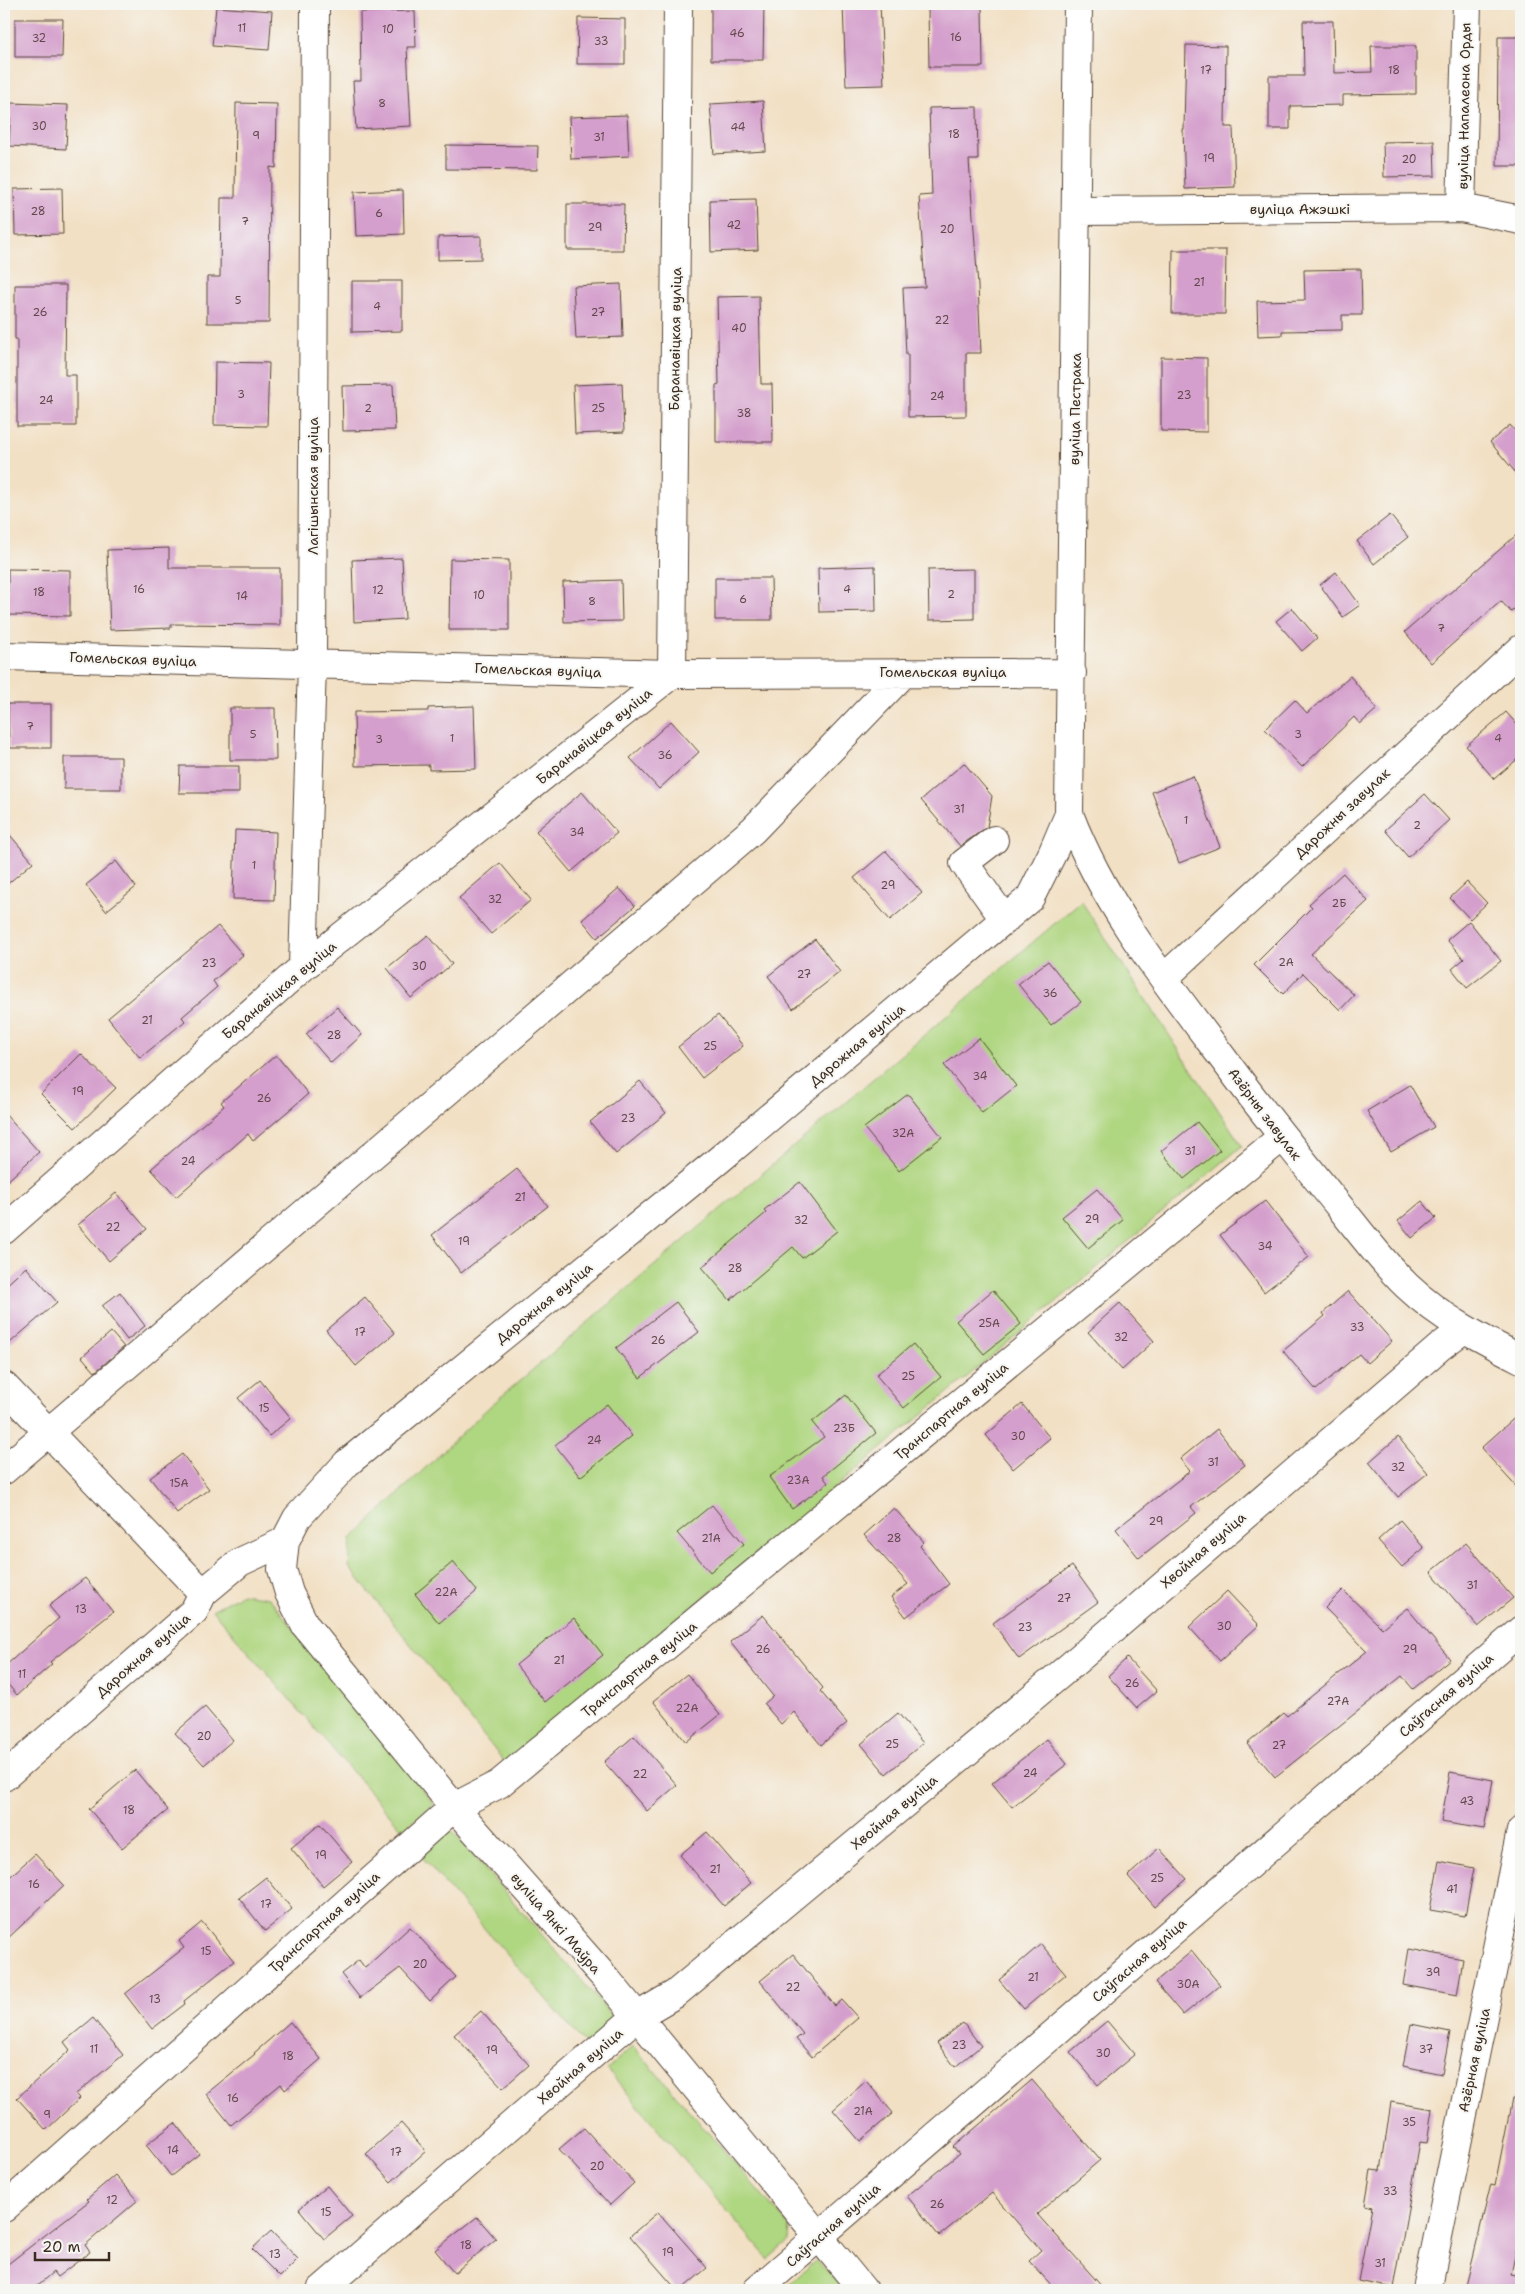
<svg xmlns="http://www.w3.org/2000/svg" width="1525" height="2294" viewBox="0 0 1525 2294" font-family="'Shantell Sans',sans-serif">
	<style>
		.green { fill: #afd680; stroke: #75804f }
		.building { fill: #d49fcc }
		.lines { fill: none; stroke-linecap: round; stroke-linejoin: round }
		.minor-casing { stroke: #564537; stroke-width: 30 }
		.minor { stroke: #fff; stroke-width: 28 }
		.labels { text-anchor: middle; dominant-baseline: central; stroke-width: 4; stroke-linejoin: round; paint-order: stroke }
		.number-label { font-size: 11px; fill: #61474a }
		.street-label { font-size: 14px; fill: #3b2a1e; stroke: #f6f6f2 }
	</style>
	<rect width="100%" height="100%" fill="#f6f6f2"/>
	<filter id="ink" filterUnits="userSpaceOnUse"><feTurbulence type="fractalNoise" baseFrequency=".02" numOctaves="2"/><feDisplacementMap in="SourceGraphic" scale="10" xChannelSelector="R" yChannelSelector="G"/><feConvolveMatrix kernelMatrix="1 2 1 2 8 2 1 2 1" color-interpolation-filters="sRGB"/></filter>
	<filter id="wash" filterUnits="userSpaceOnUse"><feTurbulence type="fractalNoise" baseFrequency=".0096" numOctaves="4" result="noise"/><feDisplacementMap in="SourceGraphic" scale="20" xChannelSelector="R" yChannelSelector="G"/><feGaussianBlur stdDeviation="1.12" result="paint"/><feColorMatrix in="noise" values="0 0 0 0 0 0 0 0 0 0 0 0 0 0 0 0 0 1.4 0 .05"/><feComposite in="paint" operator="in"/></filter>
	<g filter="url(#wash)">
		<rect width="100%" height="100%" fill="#f2e0c4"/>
		<path class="green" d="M1081,901L1242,1146L506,1764L349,1567L351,1539L489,1407Z
			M242,1594L269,1598L434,1804L403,1830L212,1610Z
			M451,1830L615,2019L586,2045L421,1856Z
			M633,2046L790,2227L789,2241L768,2259L607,2069Z
			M816,2260L846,2290H797L790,2284Z"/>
		<g id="blocks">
			<path class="building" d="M843,4H880L884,85L846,86Z
				M711,5H764L763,60H711Z
				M982,6L983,67H929L928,7Z
				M216,7L272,11L269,50L212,46Z
				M415,11L416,47H407L411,126L356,129L353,81H361L360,12Z
				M578,18L625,19V64H577Z
				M15,19H63L62,57H15Z
				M1303,21H1333L1334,73L1372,72L1371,46H1416V94L1343,95V105L1290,106V129H1269V76H1304Z
				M1498,37H1521V166H1497Z
				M1186,45L1226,46L1225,127H1233L1235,187L1185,189L1183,129H1184Z
				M763,101L766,151L714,154L710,104Z
				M11,103L68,105L66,149L9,146Z
				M236,103L277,104L276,168L270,167L269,323H207V277H220L221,198H235Z
				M977,107L978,160H969L978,286L981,353H966V416L908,417V355H906L903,288L925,287L919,196L932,195L929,108Z
				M627,115L629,156L571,159L569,117Z
				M1434,141L1435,176L1384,177L1383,142Z
				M446,145L538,146L537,170L446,169Z
				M62,188L63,234L15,235L14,189Z
				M403,190L404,234L356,236L354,192Z
				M756,199L758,250L711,252L710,200Z
				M567,204H624L623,250H567Z
				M481,236V259L438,260V237Z
				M1173,250H1226L1225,314H1172Z
				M1361,269L1362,315H1342V330L1282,331V335L1258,336L1257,301L1305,300L1304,270Z
				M352,281H402V331L352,332Z
				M621,284L623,337L576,339L573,286Z
				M15,285H66L65,375H76V426H17V339H15Z
				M759,296L761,384H772L773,442H716V385L719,384L717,297Z
				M1161,357L1207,358V432L1161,431Z
				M215,362L269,363L267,426L214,425Z
				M622,383L624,432L575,434L573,385Z
				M393,385L395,430L343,431L342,386Z
				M1510,425L1521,438V479L1490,442Z
				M1390,515L1408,537L1374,564L1357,541Z
				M1521,531V603L1511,612L1501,601L1431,663L1405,632Z
				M169,548V568H280V625L171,624V628L110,630L107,550Z
				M402,558L405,619L354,622L352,560Z
				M450,559L509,560V630H449Z
				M875,566L876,611L819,612L818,568Z
				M8,569L70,570V616L8,615Z
				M974,569V619L929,620L928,570Z
				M1336,572L1360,605L1343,617L1320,585Z
				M715,578H771L772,620H715Z
				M621,580L622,621L564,622L563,582Z
				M1292,608L1317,638L1302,651L1276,621Z
				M1350,676L1377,709L1360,724L1354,717L1302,767L1265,729L1295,700L1307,713Z
				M8,704H51V748H9Z
				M474,706L476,769L429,770V765L355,766L354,712L428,711V708Z
				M230,708H275L276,760H230Z
				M1506,712L1521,729V756L1494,779L1466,746Z
				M671,721L699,752L659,789L630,758Z
				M64,757H121V789H64Z
				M964,763L992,796L987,827L960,846L921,800Z
				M180,766H239V793H179Z
				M1193,776L1220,847L1179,863L1152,792Z
				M582,792L617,833L571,872L536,831Z
				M1425,794L1449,820L1408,857L1385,830Z
				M4,828L33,862L4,887Z
				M235,830L276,832L274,900L233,899Z
				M886,851L922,893L890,920L854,878Z
				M116,861L136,887L106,911L86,885Z
				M500,863L531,900L491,934L459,898Z
				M1343,873L1368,901L1311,954L1354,995L1340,1010L1303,973L1283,994L1254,965L1312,907L1309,904Z
				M1467,882L1487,903L1470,919L1450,898Z
				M619,888L635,906L597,938L582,920Z
				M1469,921L1501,961L1467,988L1452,969L1464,959L1447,940Z
				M218,926L243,955L213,981L217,987L182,1017L185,1021L140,1058L108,1018Z
				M428,935L452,964L411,998L387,968Z
				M815,939L840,972L793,1009L768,976Z
				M1048,961L1081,1002L1051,1025L1018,984Z
				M337,1007L362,1035L331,1063L306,1034Z
				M718,1015L743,1046L702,1078L678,1047Z
				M979,1038L1016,1086L982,1113L944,1065Z
				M81,1054L116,1088L75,1128L41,1094Z
				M276,1055L308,1094L253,1141L248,1134L176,1197L151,1169L224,1106L221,1102Z
				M640,1081L666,1113L616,1154L590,1122Z
				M1410,1085L1434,1127L1391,1152L1367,1111Z
				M908,1094L942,1137L899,1171L864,1128Z
				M4,1113L39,1152L4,1184Z
				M1197,1122L1220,1150L1184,1179L1161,1151Z
				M517,1169L548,1206L461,1273L432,1235Z
				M800,1182L837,1231L802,1258L793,1247L730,1300L702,1267L766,1213L764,1210Z
				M1097,1189L1123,1220L1088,1248L1062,1217Z
				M116,1193L147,1229L109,1261L78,1225Z
				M1265,1201L1309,1257L1264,1292L1220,1235Z
				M1422,1201L1436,1218L1412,1238L1398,1221Z
				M26,1267L57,1302L4,1348V1287Z
				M993,1290L1021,1324L984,1354L956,1321Z
				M1348,1291L1392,1341L1367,1363L1359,1354L1316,1390L1283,1351L1325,1316L1323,1313Z
				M120,1292L145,1326L127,1340L102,1306Z
				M365,1297L395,1333L356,1366L326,1330Z
				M676,1302L699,1332L640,1378L616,1348Z
				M1120,1303L1154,1341L1122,1370L1088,1332Z
				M111,1332L124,1347L95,1372L82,1357Z
				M913,1344L941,1377L904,1408L876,1375Z
				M260,1380L291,1418L269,1436L238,1398Z
				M846,1395L876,1433L823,1476L828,1483L792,1509L769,1477L824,1437L812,1422Z
				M607,1404L632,1436L580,1477L555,1445Z
				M1022,1404L1050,1438L1013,1469L986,1435Z
				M1521,1412V1492L1481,1448Z
				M1217,1429L1245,1465L1191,1507L1196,1513L1139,1558L1116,1529L1190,1471L1180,1459Z
				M1398,1437L1428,1473L1398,1497L1369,1462Z
				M182,1454L209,1489L177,1513L150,1478Z
				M712,1505L744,1544L710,1572L677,1533Z
				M894,1508L924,1542L920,1546L949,1584L906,1617L891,1597L908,1584L864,1535Z
				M1400,1520L1424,1548L1402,1567L1378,1540Z
				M1466,1543L1513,1598L1478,1627L1431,1572Z
				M453,1562L477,1591L439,1623L415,1594Z
				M1072,1566L1098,1602L1019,1659L993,1623Z
				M85,1578L113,1612L50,1662L52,1664L17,1695L4,1680V1667L59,1618L49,1606Z
				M1343,1590L1382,1628L1407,1608L1450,1659L1413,1689L1402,1676L1275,1777L1247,1744L1284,1713L1287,1716L1367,1651L1325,1608Z
				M1227,1591L1259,1625L1220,1661L1189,1627Z
				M763,1615L823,1688L820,1691L847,1723L821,1745L794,1712L781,1724L764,1704L773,1696L730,1642Z
				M574,1618L603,1655L545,1702L516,1665Z
				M1127,1658L1157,1691L1137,1708L1108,1676Z
				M687,1674L720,1715L686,1742L653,1701Z
				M205,1707L233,1740L204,1765L175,1733Z
				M898,1713L923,1743L886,1774L861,1744Z
				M634,1736L677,1785L647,1811L604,1762Z
				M1047,1739L1067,1764L1012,1807L992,1783Z
				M135,1770L168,1810L122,1848L89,1809Z
				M1450,1772L1493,1780L1484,1829L1441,1822Z
				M320,1824L352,1862L323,1886L291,1848Z
				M707,1832L751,1883L724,1906L680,1855Z
				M1159,1848L1187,1879L1155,1907L1128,1876Z
				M35,1854L64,1885L4,1942V1882Z
				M1439,1861L1474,1868L1465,1916L1430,1910Z
				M266,1877L292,1909L265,1931L239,1898Z
				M202,1922L234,1961L184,2001L185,2004L152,2029L125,1994L184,1948L179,1941Z
				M410,1927L456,1977L430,2001L400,1968L360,1998L341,1974L359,1960L365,1968Z
				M1041,1944L1066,1974L1024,2009L999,1980Z
				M1409,1949L1463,1959L1457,1995L1403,1985Z
				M1192,1951L1220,1985L1183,2015L1155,1982Z
				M793,1954L835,2006L842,2000L858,2018L812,2057L796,2039L803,2034L760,1981Z
				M481,2011L529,2065L503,2088L454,2035Z
				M93,2018L123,2055L76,2094L80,2098L46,2130L17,2098L70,2050L64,2042Z
				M1107,2021L1135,2054L1098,2085L1070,2052Z
				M290,2022L321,2059L285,2090L281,2084L231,2125L206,2094L255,2054L254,2053Z
				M963,2023L981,2046L955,2067L937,2043Z
				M1411,2024L1450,2032L1442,2074L1403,2066Z
				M1032,2080L1100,2160L1037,2214L1105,2290H1056L1029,2261L1041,2250L992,2193L939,2236L907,2196L959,2154L953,2147Z
				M866,2081L893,2113L860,2141L833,2110Z
				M1512,2099L1521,2100V2229L1511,2274L1521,2276V2290H1465L1491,2184L1495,2185Z
				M1391,2102L1432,2109L1427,2143L1420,2142L1394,2288L1358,2281L1372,2207L1365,2205L1371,2170L1381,2171Z
				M175,2123L199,2154L171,2176L146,2145Z
				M401,2123L426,2151L391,2182L366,2154Z
				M584,2128L634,2183L610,2205L559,2149Z
				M115,2175L138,2200L85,2245L90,2252L57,2277L53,2272L32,2290H4V2267L89,2201L87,2199Z
				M327,2186L352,2216L324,2239L299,2209Z
				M658,2212L707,2268L681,2290H677L630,2236Z
				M477,2217L496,2239L454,2273L435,2250Z
				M271,2231L298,2259L280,2277L252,2249Z"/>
		</g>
	</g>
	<g filter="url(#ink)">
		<use href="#blocks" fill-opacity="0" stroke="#564537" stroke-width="1"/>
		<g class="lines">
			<g class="minor-casing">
				<path id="minor" d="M1461,208L1467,4
					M1077,211L1461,208L1521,220
					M4,656L672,674L1072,673
					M1069,814C1107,913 1177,996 1240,1081C1273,1125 1308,1168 1343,1211C1363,1236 1384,1264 1407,1286C1441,1318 1480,1338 1521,1359
					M994,840L964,863L1005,920
					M303,967L312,664L315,4
					M1164,978L1521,649
					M4,1230L303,967L672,674L678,4
					M4,1386L203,1593
					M4,1470L753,830L904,673
					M285,1541L282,1569L289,1593L305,1625L454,1807L608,1981L863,2290
					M4,1777L194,1611L203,1593L240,1562L285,1541L297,1518L347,1463L720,1159L1030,898L1052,854L1069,814L1078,4
					M4,2208L454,1807L499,1784L1282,1137
					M321,2290L636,2017L675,1994L1069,1667L1441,1346L1464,1329
					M757,2290L1521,1630
					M1427,2290L1521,1831"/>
			</g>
			<use href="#minor" class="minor"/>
		</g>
	</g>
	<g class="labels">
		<g class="number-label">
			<text x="242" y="28">11</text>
			<text x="388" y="29">10</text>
			<text x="737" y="33">46</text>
			<text x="956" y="37">16</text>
			<text x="39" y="38">32</text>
			<text x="601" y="41">33</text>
			<text x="1206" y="70">17</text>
			<text x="1394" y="70">18</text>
			<text x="382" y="103">8</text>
			<text x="39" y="126">30</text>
			<text x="738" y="127">44</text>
			<text x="954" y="134">18</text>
			<text x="256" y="135">9</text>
			<text x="599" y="137">31</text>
			<text x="1209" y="158">19</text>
			<text x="1409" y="159">20</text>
			<text x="38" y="211">28</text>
			<text x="379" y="213">6</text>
			<text x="245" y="221">7</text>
			<text x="734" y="225">42</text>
			<text x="595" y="227">29</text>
			<text x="947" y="229">20</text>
			<text x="1199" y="282">21</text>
			<text x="238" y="300">5</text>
			<text x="377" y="306">4</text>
			<text x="40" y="312">26</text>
			<text x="598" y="312">27</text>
			<text x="942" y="320">22</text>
			<text x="739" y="328">40</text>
			<text x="241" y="394">3</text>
			<text x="1184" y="395">23</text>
			<text x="937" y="396">24</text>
			<text x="46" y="400">24</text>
			<text x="368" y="408">2</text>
			<text x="598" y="408">25</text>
			<text x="744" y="413">38</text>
			<text x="139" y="589">16</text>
			<text x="847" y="589">4</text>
			<text x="378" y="590">12</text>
			<text x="39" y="592">18</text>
			<text x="951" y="594">2</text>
			<text x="479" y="595">10</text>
			<text x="242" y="596">14</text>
			<text x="743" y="599">6</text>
			<text x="592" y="601">8</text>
			<text x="1441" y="628">7</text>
			<text x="30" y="726">7</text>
			<text x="253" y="734">5</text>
			<text x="1298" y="734">3</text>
			<text x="452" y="738">1</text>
			<text x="1498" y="738">4</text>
			<text x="379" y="739">3</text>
			<text x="665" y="755">36</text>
			<text x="959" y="809">31</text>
			<text x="1186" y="820">1</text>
			<text x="1417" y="825">2</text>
			<text x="577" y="832">34</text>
			<text x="254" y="865">1</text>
			<text x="888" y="885">29</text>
			<text x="495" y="899">32</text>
			<text x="1339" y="903">2Б</text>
			<text x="1286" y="962">2А</text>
			<text x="209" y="963">23</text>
			<text x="419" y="966">30</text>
			<text x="804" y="974">27</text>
			<text x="1050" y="993">36</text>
			<text x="147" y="1020">21</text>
			<text x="334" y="1035">28</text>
			<text x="710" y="1046">25</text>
			<text x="980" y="1076">34</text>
			<text x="78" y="1091">19</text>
			<text x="264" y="1098">26</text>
			<text x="628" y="1118">23</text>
			<text x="903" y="1133">32А</text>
			<text x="1190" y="1151">31</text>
			<text x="188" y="1161">24</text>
			<text x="520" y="1197">21</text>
			<text x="1092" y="1219">29</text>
			<text x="801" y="1220">32</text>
			<text x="113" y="1227">22</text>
			<text x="464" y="1241">19</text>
			<text x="1265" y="1246">34</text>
			<text x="735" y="1268">28</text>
			<text x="989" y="1323">25А</text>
			<text x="1357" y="1327">33</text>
			<text x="360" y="1332">17</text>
			<text x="1121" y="1337">32</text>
			<text x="658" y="1340">26</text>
			<text x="908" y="1376">25</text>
			<text x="264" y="1408">15</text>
			<text x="844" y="1428">23Б</text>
			<text x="1018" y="1436">30</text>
			<text x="594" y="1440">24</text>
			<text x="1213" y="1462">31</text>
			<text x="1398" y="1467">32</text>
			<text x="798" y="1480">23А</text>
			<text x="179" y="1483">15А</text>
			<text x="1156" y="1521">29</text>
			<text x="711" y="1538">21А</text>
			<text x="894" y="1538">28</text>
			<text x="1472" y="1585">31</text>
			<text x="446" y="1592">22А</text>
			<text x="1064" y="1598">27</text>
			<text x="81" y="1609">13</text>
			<text x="1224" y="1626">30</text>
			<text x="1025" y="1627">23</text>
			<text x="763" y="1649">26</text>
			<text x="1410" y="1649">29</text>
			<text x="559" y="1660">21</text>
			<text x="22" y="1674">11</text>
			<text x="1132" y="1683">26</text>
			<text x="1338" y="1701">27А</text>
			<text x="687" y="1708">22А</text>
			<text x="204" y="1736">20</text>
			<text x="892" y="1744">25</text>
			<text x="1279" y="1745">27</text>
			<text x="1030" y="1773">24</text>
			<text x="640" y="1774">22</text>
			<text x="1467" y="1801">43</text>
			<text x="129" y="1810">18</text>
			<text x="321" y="1855">19</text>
			<text x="715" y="1869">21</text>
			<text x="1157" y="1878">25</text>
			<text x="34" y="1884">16</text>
			<text x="1452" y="1889">41</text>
			<text x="266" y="1904">17</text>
			<text x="206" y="1951">15</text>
			<text x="420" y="1964">20</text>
			<text x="1433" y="1972">39</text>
			<text x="1033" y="1977">21</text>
			<text x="1188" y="1984">30А</text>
			<text x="793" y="1987">22</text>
			<text x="155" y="1999">13</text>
			<text x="959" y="2045">23</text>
			<text x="94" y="2049">11</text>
			<text x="1426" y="2049">37</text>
			<text x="492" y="2050">19</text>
			<text x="1103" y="2053">30</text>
			<text x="288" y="2056">18</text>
			<text x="233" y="2098">16</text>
			<text x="863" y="2111">21А</text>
			<text x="47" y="2114">9</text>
			<text x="1409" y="2122">35</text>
			<text x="173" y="2150">14</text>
			<text x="396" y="2152">17</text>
			<text x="597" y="2166">20</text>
			<text x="1390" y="2191">33</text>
			<text x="112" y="2200">12</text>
			<text x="937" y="2204">26</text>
			<text x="326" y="2212">15</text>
			<text x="466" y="2245">18</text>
			<text x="668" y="2252">19</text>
			<text x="275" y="2254">13</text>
			<text x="1380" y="2263">31</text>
		</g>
		<g class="street-label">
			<text transform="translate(1464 106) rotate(-89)">вуліца Напалеона Орды</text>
			<text x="1300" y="209">вуліца Ажэшкі</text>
			<text transform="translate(675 339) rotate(-89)">Баранавіцкая вуліца</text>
			<text transform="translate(1075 409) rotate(-89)">вуліца Пестрака</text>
			<text transform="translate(313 486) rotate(-90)">Лагішынская вуліца</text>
			<text transform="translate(133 659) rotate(2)">Гомельская вуліца</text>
			<text transform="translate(538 670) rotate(2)">Гомельская вуліца</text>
			<text x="943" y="672">Гомельская вуліца</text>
			<text transform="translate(594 736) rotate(-39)">Баранавіцкая вуліца</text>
			<text transform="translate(1342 813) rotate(-43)">Дарожны завулак</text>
			<text transform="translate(279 990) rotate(-40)">Баранавіцкая вуліца</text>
			<text transform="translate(857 1045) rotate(-40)">Дарожная вуліца</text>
			<text transform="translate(1265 1114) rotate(53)">Азёрны завулак</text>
			<text transform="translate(544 1303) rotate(-39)">Дарожная вуліца</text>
			<text transform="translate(951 1411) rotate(-40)">Транспартная вуліца</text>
			<text transform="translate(1203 1550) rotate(-41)">Хвойная вуліца</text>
			<text transform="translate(143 1655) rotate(-41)">Дарожная вуліца</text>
			<text transform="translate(639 1669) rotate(-39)">Транспартная вуліца</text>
			<text transform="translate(1446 1695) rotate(-41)">Саўгасная вуліца</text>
			<text transform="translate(894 1812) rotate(-40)">Хвойная вуліца</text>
			<text transform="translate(324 1922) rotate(-42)">Транспартная вуліца</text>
			<text transform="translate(556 1923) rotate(49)">вуліца Янкі Маўра</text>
			<text transform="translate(1139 1960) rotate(-41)">Саўгасная вуліца</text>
			<text transform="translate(1474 2060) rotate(-78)">Азёрная вуліца</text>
			<text transform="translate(580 2066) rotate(-41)">Хвойная вуліца</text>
			<text transform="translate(833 2225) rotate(-41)">Саўгасная вуліца</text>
		</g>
	</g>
	<rect width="1525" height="2294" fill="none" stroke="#f6f6f2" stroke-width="20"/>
	<path d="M35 2252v8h74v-8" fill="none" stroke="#3b2a1e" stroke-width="2.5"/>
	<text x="42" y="2252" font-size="15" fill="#3b2a1e" stroke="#f6f6f2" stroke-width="4" paint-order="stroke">20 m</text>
</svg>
